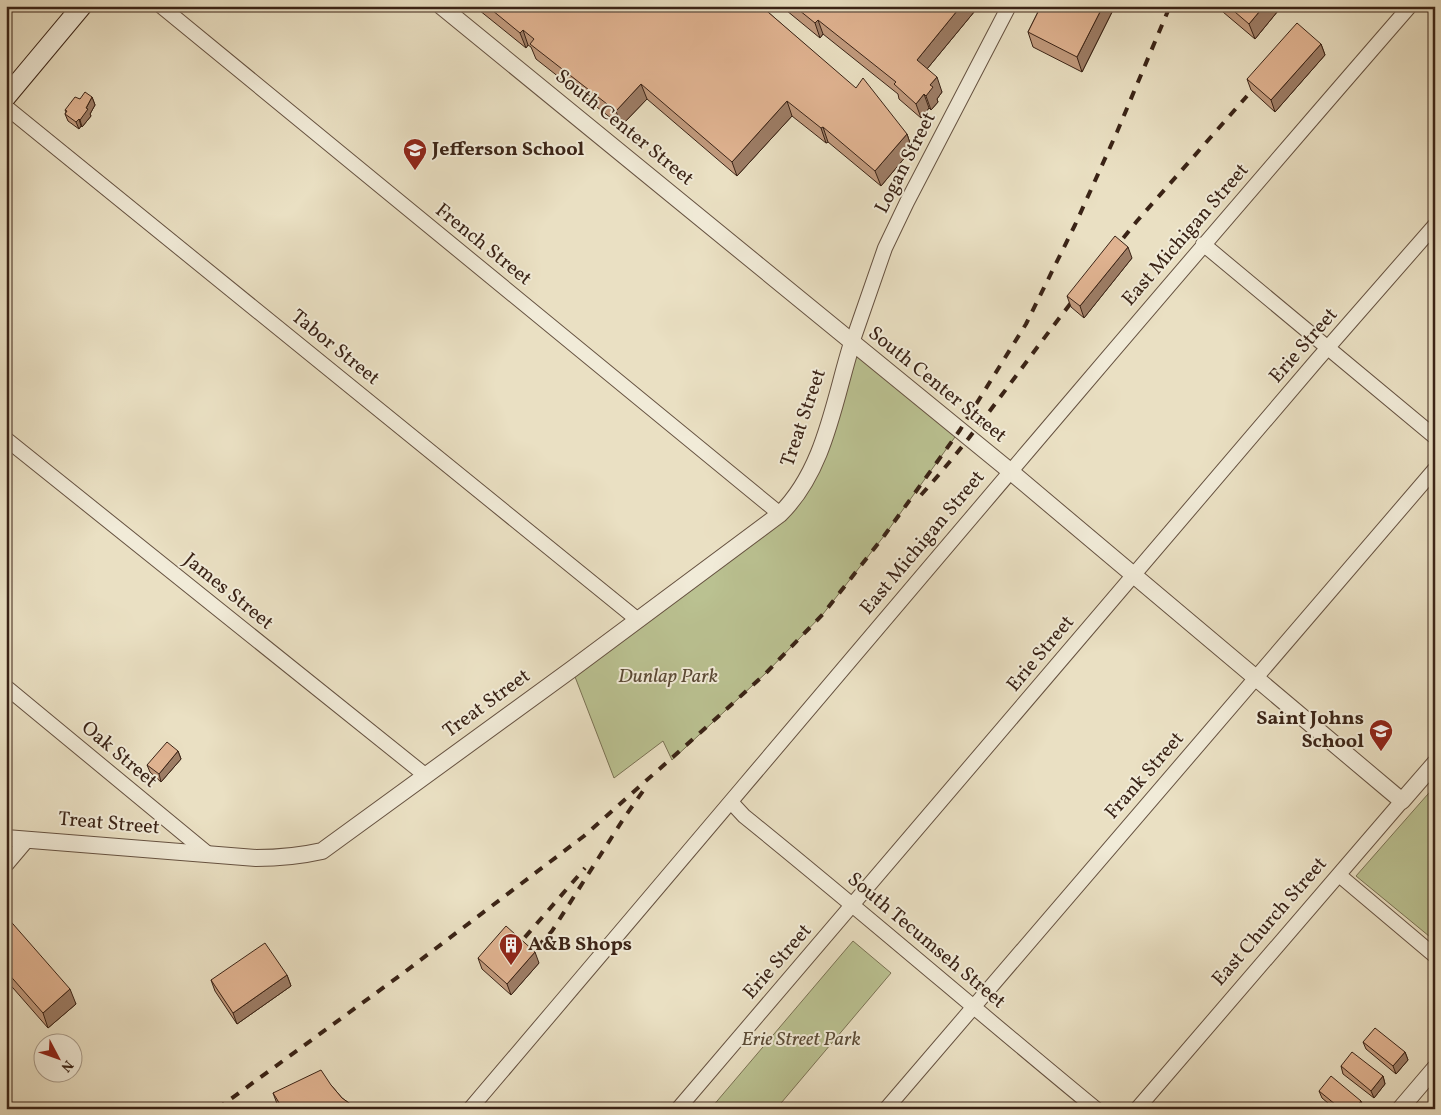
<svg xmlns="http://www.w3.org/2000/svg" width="1441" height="1115" viewBox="0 0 1441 1115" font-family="Vollkorn,serif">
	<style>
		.green { fill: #bac191; stroke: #7a7254 }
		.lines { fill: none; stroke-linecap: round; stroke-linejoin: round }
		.minor-casing { stroke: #665241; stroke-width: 16 }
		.tertiary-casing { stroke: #665241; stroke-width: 18 }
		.secondary-casing { stroke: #3a2316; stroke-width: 21 }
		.minor { stroke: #f1ebd8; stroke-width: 14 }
		.tertiary { stroke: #f1ebd8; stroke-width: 16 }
		.secondary { stroke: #f1ebd8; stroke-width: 19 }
		.rail { stroke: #3a2316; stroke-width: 4; stroke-dasharray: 9 9; stroke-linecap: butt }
		.wall { fill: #c19a7d; stroke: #3a2316 }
		.shaded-wall { fill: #9d7d66; stroke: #3a2316 }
		.building { fill: #e0b391; stroke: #3a2316 }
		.labels { text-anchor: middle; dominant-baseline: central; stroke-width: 4; stroke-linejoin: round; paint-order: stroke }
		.street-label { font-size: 20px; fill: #3a2316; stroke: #f1ebd8 }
		.poi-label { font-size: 20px; font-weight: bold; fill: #3a2316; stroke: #f1ebd8; text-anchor: start }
		.park-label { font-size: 20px; font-style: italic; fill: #5a4a35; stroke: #f1ebd8 }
	</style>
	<rect width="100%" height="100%" fill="#eae0c3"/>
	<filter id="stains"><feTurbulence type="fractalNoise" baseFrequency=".004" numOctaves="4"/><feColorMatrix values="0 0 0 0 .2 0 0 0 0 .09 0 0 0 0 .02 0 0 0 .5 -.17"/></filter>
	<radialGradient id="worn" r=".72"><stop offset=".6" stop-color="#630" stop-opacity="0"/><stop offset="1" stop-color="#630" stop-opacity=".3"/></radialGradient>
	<path class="green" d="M852,343L960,430L884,536L823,614L766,673L672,760L663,741L614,778L572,669L792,502Z
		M1435,786V941L1356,876Z
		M853,941L891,973L776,1109H714L712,1107Z"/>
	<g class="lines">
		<g class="minor-casing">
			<path id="minor" d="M161,6L780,514
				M6,107L638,620
				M1203,244L1435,437
				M852,343L885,248L907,202L1009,6
				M6,439L425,775
				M6,687L207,853
				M731,802L744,816C863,912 978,1012 1096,1109
				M6,865L28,839
				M1339,875L1435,956
				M470,1109C783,741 1093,371 1410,6
				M678,1109L1317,360L1435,225
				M886,1109L1435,469
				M1137,1109L1402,801"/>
		</g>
		<g class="tertiary-casing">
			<path id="tertiary" d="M441,6L1010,471L1402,801L1435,763
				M6,838L256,858C279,858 300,856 322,851L572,669L780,514C825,470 834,400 852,343
				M1400,1109L1435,1068"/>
		</g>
		<g class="secondary-casing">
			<path id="secondary" d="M6,97L82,6"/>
		</g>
		<use href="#minor" class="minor"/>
		<use href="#tertiary" class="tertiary"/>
		<use href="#secondary" class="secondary"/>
		<path class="rail" d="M1112,252L1137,221L1247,96
			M921,495C978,432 1025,361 1078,294
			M513,951L585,868
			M525,961L552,931L624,818L643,791
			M217,1109L402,974L584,836L720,715L766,673L823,614L884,536L960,430L1026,324L1075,225L1117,132L1170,6"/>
	</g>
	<path class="wall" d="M474,6H761L907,134L912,149L881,186L828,142L826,143L792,116L737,176L647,99L621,126L536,59L531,47L528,45L526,48Z
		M781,6H979L927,69L942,92L937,99L938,102L931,110L929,108L921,118L899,99L898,94L823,34L820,38Z
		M1041,6H1115L1082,72L1033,47L1028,32Z
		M1220,6H1282L1255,39L1223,12Z
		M1321,44L1325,55L1275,112L1251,90L1247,79Z
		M92,97L95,105L90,114L91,116L82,127L81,126L79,129L68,121L65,114L66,112L65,110L80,99Z
		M1132,258L1084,318L1071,307L1067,296Z
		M178,751L181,759L161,782L150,772L147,765Z
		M6,916L76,1004L48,1028L6,980Z
		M478,958L539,963L511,995L482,969Z
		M287,975L291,986L237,1024L215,991L211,980Z
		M1363,1042L1405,1052L1408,1060L1396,1074L1366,1049Z
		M1341,1066L1383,1076L1385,1084L1374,1098L1343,1074Z
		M331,1085L342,1098L356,1108L360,1109H279L273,1093Z
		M1319,1091L1361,1101L1364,1109H1335L1322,1098Z"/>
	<path class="shaded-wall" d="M961,6H979L922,75L917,60Z
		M1103,6H1115L1082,72L1077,57Z
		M1264,6H1282L1255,39L1249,24Z
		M818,20L823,34L820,38L815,23Z
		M523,30L528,45L526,48L520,33Z
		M1321,44L1325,55L1275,112L1271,100Z
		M937,77L942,92L937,99L938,102L931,110L926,96L930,85Z
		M641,84L647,99L621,126L616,111Z
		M924,94L929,108L921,118L916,104Z
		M92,97L95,105L90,114L91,116L82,127L80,120Z
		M787,101L792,116L737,176L732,162Z
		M79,119L81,126L79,129L76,122Z
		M823,127L828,142L826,143L821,128Z
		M907,134L912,149L881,186L875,171Z
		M1128,247L1132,258L1084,318L1080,306Z
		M178,751L181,759L161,782L159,774Z
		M535,952L539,963L511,995L507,984Z
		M287,975L291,986L237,1024L233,1013Z
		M70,989L76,1004L48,1028L43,1013Z
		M1405,1052L1408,1060L1396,1074L1393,1066Z
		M1383,1076L1385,1084L1374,1098L1371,1091Z
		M1361,1101L1364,1109H1355Z"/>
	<path class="building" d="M487,6H761L856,88L863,78L907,134L875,171L823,127L821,128L787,101L732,162L641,84L616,111L530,44L534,39L523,30L520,33Z
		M794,6H961L917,60L937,77L930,85L933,87L926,96L924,94L916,104L894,84L896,82L818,20L815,23Z
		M1041,6H1103L1077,57L1028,32Z
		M1228,6H1264L1249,24Z
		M1297,23L1321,44L1271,100L1247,79Z
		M85,92L92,97L86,108L88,109L80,120L79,119L76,122L65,114L67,111L65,110L75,97L80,99Z
		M1115,236L1128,247L1080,306L1067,296Z
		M167,742L178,751L159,774L147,765Z
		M6,916L70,989L43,1013L6,971Z
		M506,926L535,952L507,984L478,958Z
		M265,943L287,975L233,1013L211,980Z
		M1375,1028L1405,1052L1393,1066L1363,1042Z
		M1352,1052L1383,1076L1371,1091L1341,1066Z
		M321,1070L331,1085L342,1098L356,1108L360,1109H283L273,1093Z
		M1331,1076L1361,1101L1355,1109H1341L1319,1091Z"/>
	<defs>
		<g id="school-pin" transform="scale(1.25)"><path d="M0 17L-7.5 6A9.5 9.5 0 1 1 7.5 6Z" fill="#8f2418" stroke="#f1ebd8"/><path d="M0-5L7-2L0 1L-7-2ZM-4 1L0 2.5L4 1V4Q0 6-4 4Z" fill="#fff"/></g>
		<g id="building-pin" transform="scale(1.25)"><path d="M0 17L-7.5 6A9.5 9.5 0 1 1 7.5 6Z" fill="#8f2418" stroke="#f1ebd8"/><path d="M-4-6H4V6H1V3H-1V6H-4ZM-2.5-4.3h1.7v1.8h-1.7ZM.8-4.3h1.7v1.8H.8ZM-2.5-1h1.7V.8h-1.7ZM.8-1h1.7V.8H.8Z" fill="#fff"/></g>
	</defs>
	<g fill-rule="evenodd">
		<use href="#school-pin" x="415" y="150"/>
		<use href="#school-pin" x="1381" y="731"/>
		<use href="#building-pin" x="511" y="945"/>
	</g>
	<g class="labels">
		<g class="street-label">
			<text transform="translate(624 128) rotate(39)">South Center Street</text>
			<text transform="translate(906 163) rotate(-63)">Logan Street</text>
			<text transform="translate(1186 235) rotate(-49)">East Michigan Street</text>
			<text transform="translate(483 245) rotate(39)">French Street</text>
			<text transform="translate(1304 346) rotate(-49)">Erie Street</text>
			<text transform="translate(335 348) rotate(39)">Tabor Street</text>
			<text transform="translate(937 385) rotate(39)">South Center Street</text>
			<text transform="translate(804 418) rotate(-71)">Treat Street</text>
			<text transform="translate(923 543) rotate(-50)">East Michigan Street</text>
			<text transform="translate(228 592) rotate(39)">James Street</text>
			<text transform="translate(1041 654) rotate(-50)">Erie Street</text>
			<text transform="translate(487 704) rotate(-36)">Treat Street</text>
			<text transform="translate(119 755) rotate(40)">Oak Street</text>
			<text transform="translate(1145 776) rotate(-49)">Frank Street</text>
			<text transform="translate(109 824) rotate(5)">Treat Street</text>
			<text transform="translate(1270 922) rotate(-49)">East Church Street</text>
			<text transform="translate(926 941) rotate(40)">South Tecumseh Street</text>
			<text transform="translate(778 962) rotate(-49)">Erie Street</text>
		</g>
		<g class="poi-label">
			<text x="432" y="150">Jefferson School</text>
			<text x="1364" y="719" text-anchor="end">Saint Johns<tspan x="1364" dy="23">School</tspan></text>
			<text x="528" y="945">A&amp;B Shops</text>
		</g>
		<g class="park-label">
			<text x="668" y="677">Dunlap Park</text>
			<text x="801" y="1040">Erie Street Park</text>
		</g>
	</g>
	<rect width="1441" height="1115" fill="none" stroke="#eae0c3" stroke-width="25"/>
	<rect x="8" y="8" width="1426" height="1100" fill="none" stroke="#3a2316" stroke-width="2.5"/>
	<rect x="12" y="12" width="1416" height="1090" fill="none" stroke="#3a2316"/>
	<g transform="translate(58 1058) rotate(131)"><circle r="24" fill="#f1ebd8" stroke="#a89b8a"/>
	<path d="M0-4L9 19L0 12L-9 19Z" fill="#8f2418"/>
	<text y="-8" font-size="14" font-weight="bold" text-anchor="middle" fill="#3a2316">N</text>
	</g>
	<rect width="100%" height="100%" filter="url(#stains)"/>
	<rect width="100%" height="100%" fill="url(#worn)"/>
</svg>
